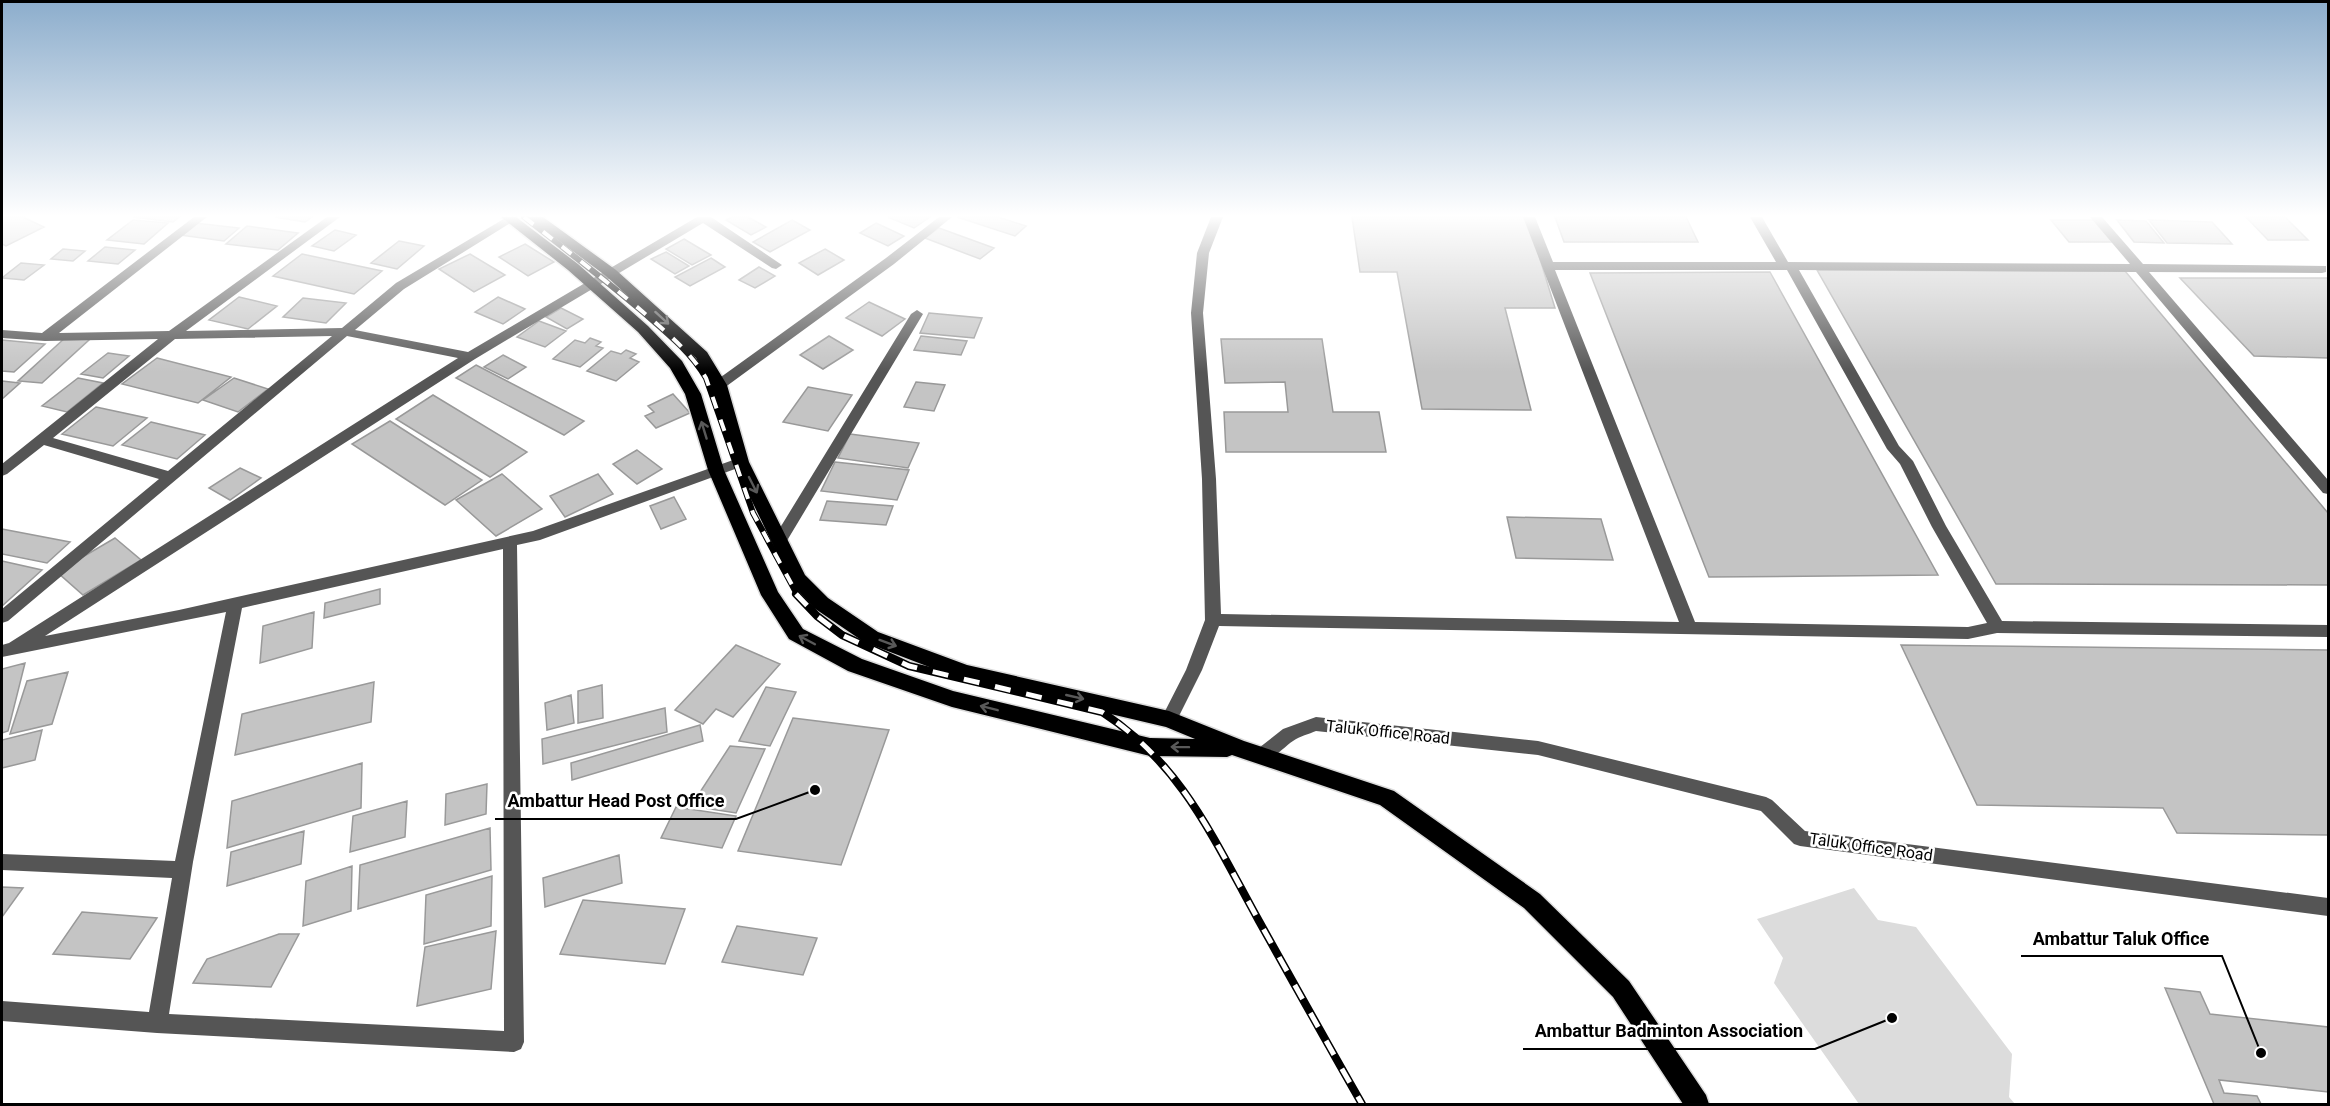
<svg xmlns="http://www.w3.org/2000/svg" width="2330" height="1106" viewBox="0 0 2330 1106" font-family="Roboto,sans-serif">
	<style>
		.green { fill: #dcdcdc }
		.building { fill: #c4c4c4; stroke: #999; stroke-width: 1.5 }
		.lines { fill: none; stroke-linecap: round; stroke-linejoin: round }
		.highway-casing { stroke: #dbdbdb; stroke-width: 3 }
		.minor { fill: #555; fill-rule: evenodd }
		.highway { fill: #000; fill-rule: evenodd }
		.rail-far1-casing { stroke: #000; stroke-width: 6 }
		.rail-casing { stroke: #000; stroke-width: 8 }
		.rail-far1 { stroke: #fff; stroke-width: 4; stroke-dasharray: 12; stroke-linecap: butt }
		.rail { stroke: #fff; stroke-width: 5; stroke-dasharray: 16; stroke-linecap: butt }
		.oneway { stroke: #595959 }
		.labels { text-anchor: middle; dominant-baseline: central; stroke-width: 5; stroke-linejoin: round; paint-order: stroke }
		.street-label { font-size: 16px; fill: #000; stroke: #fff }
		.leader { fill: none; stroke: #000; stroke-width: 2 }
		.callout-dot { fill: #000; stroke: #fff; stroke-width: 2 }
		.callout-label { font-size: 18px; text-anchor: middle; font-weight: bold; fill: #000; stroke: #fff; stroke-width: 5; stroke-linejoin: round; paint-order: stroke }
	</style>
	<rect width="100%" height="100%" fill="#fff"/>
	<path class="green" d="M1854,888L1878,920L1916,927L2012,1054L2009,1097L2015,1104H1859L1774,983L1783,958L1757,919Z"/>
	<path class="building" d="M2,217H23L44,227L6,246L2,244Z
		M133,217H179L173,222Z
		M275,217H312L305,222Z
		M732,217H748L766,227L751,235L726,220Z
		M888,217H930L914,228Z
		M957,217H998L1026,226L1015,236Z
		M1352,217H1527L1555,308H1505L1531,410L1422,409L1397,272H1360Z
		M1555,217H1686L1698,242H1564Z
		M2246,217H2285L2308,240H2268Z
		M133,220L168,223L144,244L107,240Z
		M792,220L810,230L770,252L753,242Z
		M2051,220H2096L2114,242H2069Z
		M2117,220L2146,221L2164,243L2134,242Z
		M2149,220L2212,222L2232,244L2167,243Z
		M195,223L239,228L224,241L180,235Z
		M876,223L904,236L888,246L860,233Z
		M247,226L298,233L278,250L226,244Z
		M939,228L994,248L980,259L925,238Z
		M335,230L356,235L334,251L312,246Z
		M684,239L711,255L692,265L666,249Z
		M399,241L424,246L397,269L371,263Z
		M525,244L554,262L528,276L499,257Z
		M105,247L135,250L118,264L88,261Z
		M63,249L85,251L73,261L51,259Z
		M825,249L844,260L818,275L799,263Z
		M666,252L689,266L675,274L651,259Z
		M302,254L382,271L354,294L273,276Z
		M470,254L505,275L474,292L439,269Z
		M711,258L725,267L690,286L675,277Z
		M21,263L44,265L24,280L2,278Z
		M759,267L775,276L755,288L739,280Z
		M1817,270L2125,271L2328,513V585L1996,584Z
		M1770,272L1938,575L1709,577L1590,273Z
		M2180,278H2328V358L2254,356Z
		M239,297L277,306L248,329L209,320Z
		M498,297L525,309L503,324L475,312Z
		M303,298L346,303L326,323L283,317Z
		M869,302L905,319L882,336L846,318Z
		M561,308L583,319L567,329L546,317Z
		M929,313L982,318L974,338L920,333Z
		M539,321L566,331L545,347L517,337Z
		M829,336L853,350L823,369L800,355Z
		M921,336L967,341L961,355L914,350Z
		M66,337L90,339L42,383L18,381Z
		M590,338L601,342L596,346L603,348L580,367L553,359L575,340L585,343Z
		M1221,339H1322L1333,412H1379L1386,452H1226L1224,412H1288L1285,382L1225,383Z
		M2,340L45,344L14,372L2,371Z
		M626,350L636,354L630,358L639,362L616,381L587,371L611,351L621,354Z
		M108,353L129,356L103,378L81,374Z
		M503,355L526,367L508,379L484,367Z
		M157,358L231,377L198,403L122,384Z
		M476,365L584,421L564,435L456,378Z
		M78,378L103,383L67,412L42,406Z
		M234,378L268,389L238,412L203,400Z
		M2,381L20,383L2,399Z
		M916,382L945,385L934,411L904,407Z
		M808,387L852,395L828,431L783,422Z
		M673,394L690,413L656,428L645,416L654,412L648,406Z
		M433,395L527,452L490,477L396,419Z
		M96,407L147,418L113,446L62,434Z
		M390,421L482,480L445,505L352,444Z
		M151,422L205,435L177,459L122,445Z
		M850,434L919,443L908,468L838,458Z
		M637,450L662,469L637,484L613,464Z
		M835,462L909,470L897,500L821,491Z
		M240,468L261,478L230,500L209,488Z
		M502,474L542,509L496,536L456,500Z
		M598,474L613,494L565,517L550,496Z
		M674,497L686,519L661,529L650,506Z
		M827,501L893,506L886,525L820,520Z
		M1507,517L1601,519L1613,560L1516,558Z
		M2,529L70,542L47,563L2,554Z
		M115,538L141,560L83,595L57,572Z
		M2,561L42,570L2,606Z
		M380,589V604L324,618L325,603Z
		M314,612L312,648L260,663L263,626Z
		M736,645L780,664L733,717L716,709L703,724L675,710Z
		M1901,645L2328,650V835L2177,833L2163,808L1977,805Z
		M25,663L8,731L2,733V669Z
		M68,672L52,724L10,734L27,681Z
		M374,682L371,722L235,755L242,714Z
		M602,685L603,718L578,723V691Z
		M766,687L796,692L770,746L739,741Z
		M571,695L574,723L547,730L545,703Z
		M665,708L667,732L543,764L542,739Z
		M793,718L889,730L841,865L738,851Z
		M700,725L703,741L572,780L571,763Z
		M42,730L35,760L2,768V740Z
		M730,746L765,749L736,813L691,806Z
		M362,763L361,808L227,848L232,801Z
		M487,784L486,814L445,825L446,794Z
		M407,801L405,837L350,852L353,816Z
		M676,807L736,816L722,848L661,838Z
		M490,828L491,870L358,909L360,865Z
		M304,831L301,864L227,886L231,852Z
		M619,855L622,883L545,907L543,878Z
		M352,866L351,911L303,926L306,881Z
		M492,876L491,926L424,944L426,895Z
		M2,887L23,888L2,917Z
		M583,900L685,909L665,964L560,954Z
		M82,912L157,918L130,959L53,954Z
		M737,926L817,938L803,975L722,962Z
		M496,931L491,989L417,1006L425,947Z
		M279,934H299L271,987L193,983L207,959Z
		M2165,988L2200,992L2210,1014L2328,1027V1092L2219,1080L2224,1093L2257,1096L2261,1104H2214Z"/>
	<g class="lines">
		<g class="highway-casing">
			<path id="highway" d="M501,217H516L578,264L648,326L682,361L701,394L724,470L778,592L803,629L862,659L953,691L1150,738L1195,739L1166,727L958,678L864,642L814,608L792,584L733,462L711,385L696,358L606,276L527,217H543L616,270L707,352L727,385L749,462L805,575L828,598L878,632L967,665L1169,711L1244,741L1394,791L1540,894L1629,981L1706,1095L1709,1104H1683L1613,997L1524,908L1380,805L1232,755L1227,757L1150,756L952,707L848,671L789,639L761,595L708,470L685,394L670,368L638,332L568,270Z"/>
		</g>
		<path class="minor" d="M194,217H207L59,333L169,331L327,217H340L186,331L342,328L396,283L507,217H515L517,219L404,289L355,330L468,352L697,217H711L782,265L776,269L772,268L703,223L475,359L45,636L179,610L533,531L736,459H746L748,462L746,465L540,540L517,545L524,1042L521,1049L514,1052L157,1033L2,1021V1001L149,1012L172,878L2,870V854L175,861L226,612L2,657V645L9,643L458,358L347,336L8,621L2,623V609L159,479L44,445L7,474L2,476V464L158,339L45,341L2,338V330L42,333ZM332,336L168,471L53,438L175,339ZM503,549L504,1031L169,1014L193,862L242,608Z
			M939,217H952L894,264L724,388H714L712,385L714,382L886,258Z
			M1211,217H1223L1209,253L1203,313L1216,479L1221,614L1679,622L1523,217H1535L1553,262H1776L1750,217H1762L1788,262L2130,264L2090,217H2102L2143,264L2326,266V272L2322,273L2149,272L2328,480V494L2323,493L2136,272L1799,270L1899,446L1913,461L1946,526L2002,621L2328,625V637L1997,633L1968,639L1219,626L1202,670L1175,724L1169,726L1163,724L1161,719L1186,670L1205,620L1202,479L1191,313L1197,253ZM1555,270H1787L1887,449L1900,464L1932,527L1987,623L1968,627L1695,622Z
			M917,310L923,314L785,544H775L773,540L775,536L911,314Z
			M1316,717L1538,741L1766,797L1772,800L1805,831L2328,898V916L1800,846L1794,844L1761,811L1538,755L1316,731C1309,734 1300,736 1293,741C1282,748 1269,766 1255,761L1252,756L1255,751L1283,729Z"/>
		<use href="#highway" class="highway"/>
		<g class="rail-far1-casing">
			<path id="rail-far1" d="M524,217C564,248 604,279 643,312C666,332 690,351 706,378L753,513L798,596"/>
		</g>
		<g class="rail-casing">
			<path id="rail" d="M796,594L817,616L842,635L909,666L1102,712C1182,764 1214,840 1259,921C1293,982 1327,1043 1362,1104"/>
		</g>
		<use href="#rail-far1" class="rail-far1"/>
		<use href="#rail" class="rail"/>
	</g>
	<defs><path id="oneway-shaft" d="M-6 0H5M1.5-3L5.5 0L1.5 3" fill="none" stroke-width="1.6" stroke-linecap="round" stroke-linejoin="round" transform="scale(1.5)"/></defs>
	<g class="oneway">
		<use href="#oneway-shaft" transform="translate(662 318) rotate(42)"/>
		<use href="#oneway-shaft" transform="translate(704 430) rotate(-107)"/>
		<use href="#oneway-shaft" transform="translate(753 485) rotate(63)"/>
		<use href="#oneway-shaft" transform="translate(807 640) rotate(-152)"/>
		<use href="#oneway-shaft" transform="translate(888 643) rotate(20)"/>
		<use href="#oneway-shaft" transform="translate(1075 697) rotate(13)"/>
		<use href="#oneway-shaft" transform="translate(989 708) rotate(-166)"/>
		<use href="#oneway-shaft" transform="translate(1180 747) rotate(-179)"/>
	</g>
	<linearGradient id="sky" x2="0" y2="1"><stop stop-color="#8cadcc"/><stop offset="0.58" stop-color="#fff"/><stop offset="1" stop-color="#fff" stop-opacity="0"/></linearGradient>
	<rect width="2330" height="372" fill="url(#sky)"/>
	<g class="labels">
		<g class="street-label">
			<text transform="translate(1388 732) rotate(6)">Taluk Office Road</text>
			<text transform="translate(1871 847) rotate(8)">Taluk Office Road</text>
		</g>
	</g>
	<path class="leader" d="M815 790L736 819H495M2261 1053L2222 956H2021M1892 1018L1815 1049H1523"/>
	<g class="callout-dot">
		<circle cx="815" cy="790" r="6"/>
		<circle cx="2261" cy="1053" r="6"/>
		<circle cx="1892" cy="1018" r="6"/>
	</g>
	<g class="callout-label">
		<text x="616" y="807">Ambattur Head Post Office</text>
		<text x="2121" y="945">Ambattur Taluk Office</text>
		<text x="1669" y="1037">Ambattur Badminton Association</text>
	</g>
	<rect width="2330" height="1106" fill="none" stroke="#000000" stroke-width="6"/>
</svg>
